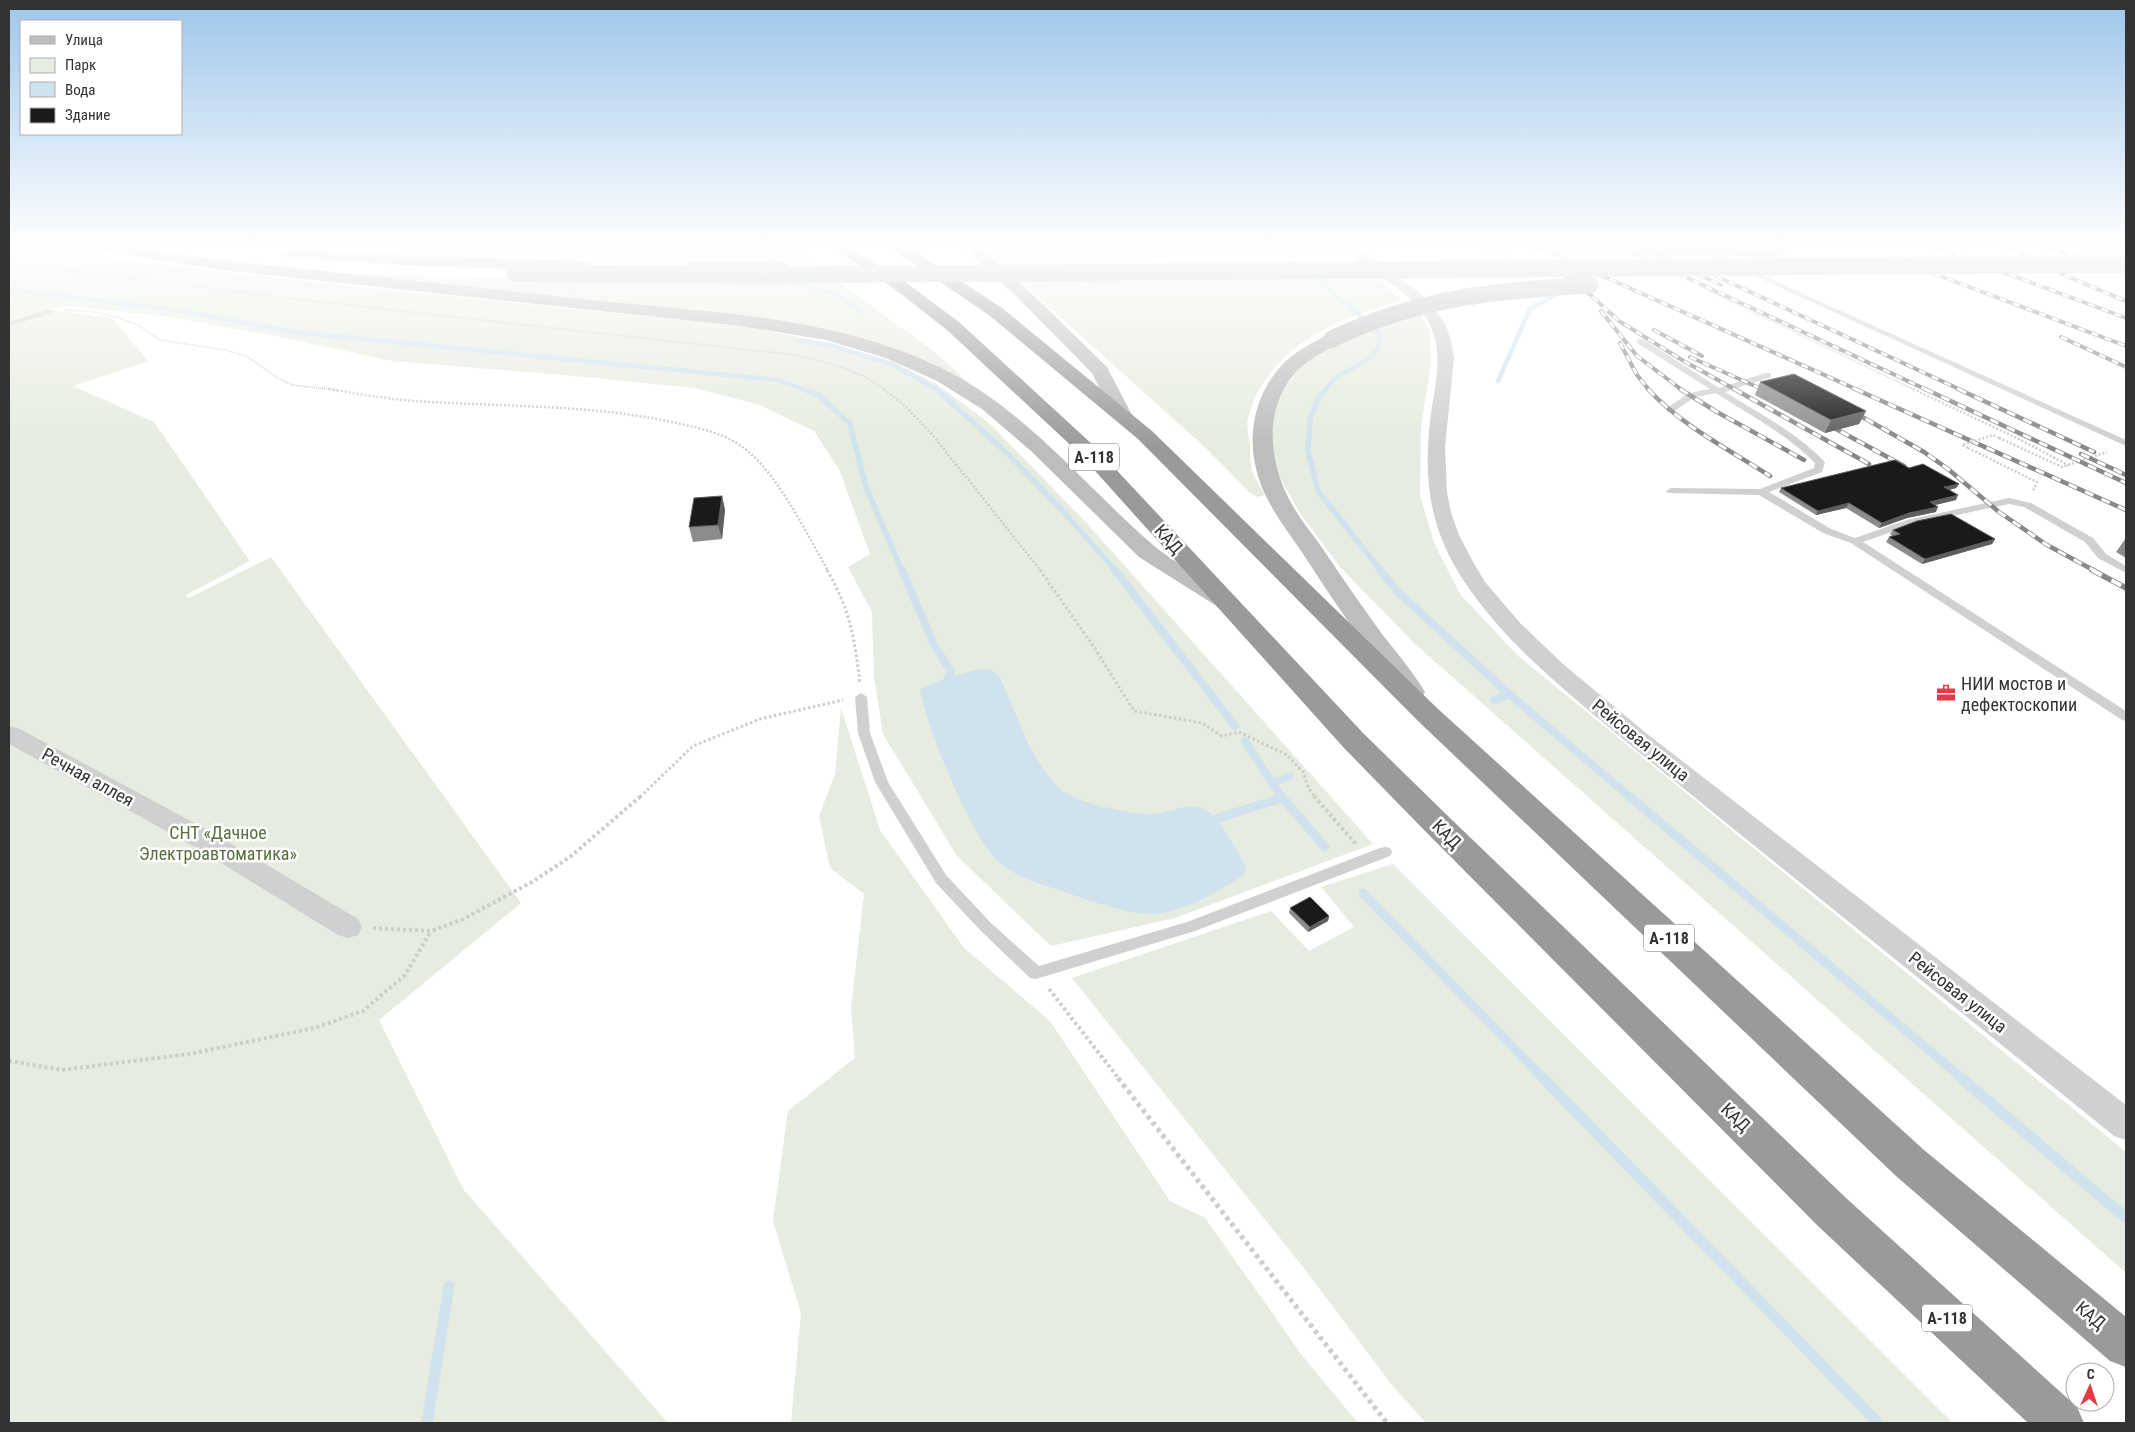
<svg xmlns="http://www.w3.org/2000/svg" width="2135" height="1432" viewBox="0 0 2135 1432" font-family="'Roboto Condensed',sans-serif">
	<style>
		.green { fill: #e6ecdf }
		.water { fill: #cfe2ee }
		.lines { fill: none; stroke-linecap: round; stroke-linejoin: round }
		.stream-far4 { stroke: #cfe2ee; stroke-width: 4.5 }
		.stream-far3 { stroke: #cfe2ee; stroke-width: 5.5 }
		.stream-far2 { stroke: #cfe2ee; stroke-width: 8 }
		.stream-far1 { stroke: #cfe2ee; stroke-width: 9 }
		.stream { stroke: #cfe2ee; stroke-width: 11 }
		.path-far4 { stroke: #cdcdcd; stroke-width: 2; stroke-dasharray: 1 1; stroke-linecap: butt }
		.path-far3 { stroke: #cdcdcd; stroke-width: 2.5; stroke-dasharray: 2 2; stroke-linecap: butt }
		.path-far2 { stroke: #cdcdcd; stroke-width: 3; stroke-dasharray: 2.5 2.5; stroke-linecap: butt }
		.path-far1 { stroke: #cdcdcd; stroke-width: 4; stroke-dasharray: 3 3; stroke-linecap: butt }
		.path { stroke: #cdcdcd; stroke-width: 5; stroke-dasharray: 4 4; stroke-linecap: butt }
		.lane { fill: #d0d0d0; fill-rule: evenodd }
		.street { fill: #d0d0d0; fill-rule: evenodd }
		.secondary { fill: #bdbdbd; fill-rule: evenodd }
		.highway { fill: #9a9a9a; fill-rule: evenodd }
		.rail-far2-casing { stroke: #888; stroke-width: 4 }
		.rail-far1-casing { stroke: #888; stroke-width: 4.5 }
		.rail-casing { stroke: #888; stroke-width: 5.5 }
		.rail-far2 { stroke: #fff; stroke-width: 2.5; stroke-dasharray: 7; stroke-linecap: butt }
		.rail-far1 { stroke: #fff; stroke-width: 3; stroke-dasharray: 9; stroke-linecap: butt }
		.rail { stroke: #fff; stroke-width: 4; stroke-dasharray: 11; stroke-linecap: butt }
		.path-bridge-far1 { stroke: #cdcdcd; stroke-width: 2; stroke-dasharray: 1 1; stroke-linecap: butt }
		.path-bridge { stroke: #cdcdcd; stroke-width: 2.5; stroke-dasharray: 2 2; stroke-linecap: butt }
		.secondary-bridge { stroke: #bdbdbd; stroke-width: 17 }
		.wall { fill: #8c8c8c }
		.shaded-wall { fill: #5f5f5f }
		.building { fill: #1a1a1a; stroke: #5f5f5f }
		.labels { text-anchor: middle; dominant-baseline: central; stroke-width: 5; stroke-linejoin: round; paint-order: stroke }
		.shield { fill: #fff; stroke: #707070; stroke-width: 1 }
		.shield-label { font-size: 16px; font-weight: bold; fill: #333 }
		.street-label { font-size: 18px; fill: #333; stroke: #fff }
		.poi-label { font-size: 18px; fill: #333; stroke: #fff; text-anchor: start }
		.park-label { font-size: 18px; fill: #56703f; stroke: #fff }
	</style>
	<rect width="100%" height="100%" fill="#fff"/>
	<path class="green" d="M9,245L265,277L748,327L825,342L892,361L938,385L989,423L1083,519L1373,844L1175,918L1051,946L957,856L883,734L874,676L872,612L848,567L870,554L839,469L814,431L760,405L695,388L585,377L392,361L281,337L163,316L65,306L50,310L112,318L148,361L73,386L154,422L250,561L186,595L189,598L271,557L521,903L379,1020L463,1189L668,1423H9Z
		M241,245H320L333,251Z
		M387,245H785L809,259H573L460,252Z
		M977,245H1295L1336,246L1350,256L991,257Z
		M353,274L595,281L836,280L936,353L971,385L946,373L777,321Z
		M1377,277L1402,301C1339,315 1265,350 1248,418C1246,425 1249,437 1250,445C1250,453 1250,463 1252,471C1255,479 1261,487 1265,495L1258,497L1250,493L1207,449L1018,279Z
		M1419,311L1430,331L1431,363L1421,427L1420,495L1434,543L1460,594L1517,655L2126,1152V1273L1414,643L1340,567L1300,513L1276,471L1270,442L1272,422L1280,394L1301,367L1325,348Z
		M841,708L880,830L964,948L1050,1021L1170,1201L1205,1218L1304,1358L1358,1423H791L801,1313L773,1221L788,1111L855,1058L851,1008L864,894L830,868L819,816L835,774Z
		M1393,864L1953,1423H1426L1392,1385L1303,1267L1072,978L1271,911L1309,951L1354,927L1321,887Z"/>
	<path class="water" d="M982,669L992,670L999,676C1018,715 1028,758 1060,789C1073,802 1136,816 1154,814C1173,813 1191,799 1209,812C1222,821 1237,852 1246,866L1244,875C1217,892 1187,911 1154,914C1129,915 1087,900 1062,891C1041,884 1018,878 1000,863C973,842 925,724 920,689L948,677Z"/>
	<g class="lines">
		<path class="stream-far4" d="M498,245L589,247L598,249L600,256L570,289
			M752,245L780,266
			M1277,245L1379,332C1385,360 1352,365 1336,378C1332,381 1329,386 1325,390
			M1480,245L1523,265
			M793,277L801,285L835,294L861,312
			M1087,281L1120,280
			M9,290L178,310L293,332L778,380L806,390
			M801,341L834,346L893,365L938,390
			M1498,381L1530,309L1560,292"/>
		<path class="stream-far3" d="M802,389L819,395L850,424L866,487L902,571
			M936,389L1006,452L1061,509L1116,571
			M1326,389L1319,397L1310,419L1308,451L1318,491L1381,571"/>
		<path class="stream-far2" d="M902,570L935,647L951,671L948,677
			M1115,570L1235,726
			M1380,570L1398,592L1509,694L1630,797
			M1494,700L1509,694
			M1245,741L1281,797
			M1272,783L1290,776"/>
		<path class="stream-far1" d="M1281,796L1325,847
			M1629,796L1963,1079
			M1215,819L1282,798
			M1363,893L1544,1079"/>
		<path class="stream" d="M1543,1078L1878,1423
			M1961,1078L2126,1218
			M427,1423L449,1286"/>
		<path class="path-far4" d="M9,263L303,300L795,355C827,362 859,370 885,390
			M1709,291L1915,390
			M65,310L91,311L120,318L139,326L160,340L225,350L246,356L278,378L292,385L337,390"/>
		<path class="path-far3" d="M329,389C358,394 387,399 416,401C502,407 587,404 672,422C699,428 727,433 749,452C780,479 807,534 828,571
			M884,389L903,404L931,433L1041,571
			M1913,389L2019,439L2068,465
			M1999,438L2062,467L2107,452
			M1968,448L2037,482L2033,491"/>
		<path class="path-far2" d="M827,570C850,610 855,639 860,684
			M1040,570L1096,650L1134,711L1202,723L1222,736L1239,732L1287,755L1303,772L1309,789L1315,797
			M640,797L693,746L760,719L843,700"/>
		<path class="path-far1" d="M1314,796L1356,844
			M373,928L431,931L463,919L532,882L570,857L641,796
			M1049,989L1119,1079
			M9,1061L62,1070L189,1054L315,1028L363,1011L405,975L431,931"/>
		<path class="path" d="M1118,1078L1387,1423"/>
		<path class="lane" d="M1698,248H1702L2126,440V446L1698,250Z
			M49,309L53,311L52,313L9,326V322Z
			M1637,339H1643L1719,388L1765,373H1771V377L1725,392C1759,413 1795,432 1823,460L1825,462L1822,472L1769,492L1831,529L1855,538L1907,520L2009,498L2031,503L2093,538L2106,554L2126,566V573L2098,558L2085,542L2024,507L2009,504L1914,524L1863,542L2126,711V721L2122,720L1851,543L1823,533L1759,495L1668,493L1666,491L1671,488L1760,489L1814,468L1815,463C1787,434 1749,415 1716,393L1695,397L1673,412H1667V408L1689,393L1710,389L1637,343Z
			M861,693L867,697L870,733L888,782L946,875L991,923L1039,966L1187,922L1380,848L1385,847L1390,848L1392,852L1390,856L1195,931L1036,979L1030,978L981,931L936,883L875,782L858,733L855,697Z"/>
		<path class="street" d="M1342,245H1356L1421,294L1433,307L1445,324L1451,340L1454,358L1445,447L1447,492L1451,513L1459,535L1472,560L1485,582L1521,624L1563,664L1646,733L2126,1105V1140L2114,1136C1985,1031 1855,927 1725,822C1677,783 1628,744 1580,703C1539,668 1499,632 1468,587C1431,534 1423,485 1430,421C1434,389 1445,353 1429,323C1411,288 1367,274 1342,245Z
			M9,726L18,728L213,833L358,919L362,927L358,935L348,938L338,935L195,847L9,744Z"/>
		<path class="secondary" d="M88,245H131L151,247L162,252L221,260C348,274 474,287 601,301C718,313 845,317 951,373C1030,415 1086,487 1153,545C1173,562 1209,580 1233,595L1236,600L1233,605L1224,607L1215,605L1139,557L1031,451L982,409L937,381L886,358L826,340L740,326L221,270L95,250L90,248Z
			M962,245H978L1029,291L1107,367L1132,415L1129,419L1122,421L1115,419L1092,373L1017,297Z
			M288,249L418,256L583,261L589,263L591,266L589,269L583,271L418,266L283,257L280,254L283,251Z
			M693,261H781L787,263L789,266L787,269L781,271L687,269L685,266L687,263Z
			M1332,334L1338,335L1341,339L1338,343C1326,351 1311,358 1300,368C1264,403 1267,457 1289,499C1298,517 1312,533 1323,549C1342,578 1362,606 1382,634C1397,653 1413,672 1425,692L1422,698L1412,701L1402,698C1369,652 1336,605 1305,557C1293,538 1278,520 1268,500C1243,453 1248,397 1287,360C1298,350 1313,343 1326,335Z"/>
		<path class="highway" d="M828,245H846L908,284L959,322L1093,445L1364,734L1450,818L1846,1198L2077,1407L2084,1423H2028L1818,1226L1428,834L1344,748L1079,453L947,330L896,290Z
			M887,245H905L1002,308L1152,431L1437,708L1924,1150L2126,1317V1367L2110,1361L1896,1176L1417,720L1138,439L990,316Z"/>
		<g class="rail-far2-casing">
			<path id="rail-far2" d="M1533,245L1858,390
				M1617,245L1927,390
				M1635,245L1721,285
				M1931,245L2126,318
				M2001,245L2073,279L2126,301
				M2040,245L2126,273
				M1895,259L2126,346
				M1547,265L1573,279L1619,321L1682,360L1736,390
				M1716,276L1961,390
				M1601,311L1637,356L1682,390
				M1654,330L1702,356
				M2061,337L2126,367
				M1620,343L1637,375L1649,390
				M1690,357L1764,390"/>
		</g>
		<g class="rail-far1-casing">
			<path id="rail-far1" d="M1648,389C1682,426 1728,449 1770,476
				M1680,389L1717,412L1804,460
				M1734,389L1869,464
				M1761,389L1770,393
				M1855,389L2126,510
				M1925,389L2126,483
				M1958,389L2094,452
				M1850,410L1924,452L1948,469L1999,512L2047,545L2095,571
				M1825,423L1904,466
				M2081,454L2126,475"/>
		</g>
		<g class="rail-casing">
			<path id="rail" d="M2092,570L2126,588"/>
		</g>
		<use href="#rail-far2" class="rail-far2"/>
		<use href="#rail-far1" class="rail-far1"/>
		<use href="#rail" class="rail"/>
		<path class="path-bridge-far1" d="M1449,245H1467"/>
		<path class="path-bridge" d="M1968,448L1962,445L1993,435L1999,438"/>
		<path class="secondary-bridge" d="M1559,245L1777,248
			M515,273L754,275L2126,264
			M1332,339C1419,297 1496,291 1590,285"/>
	</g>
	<path class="wall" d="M1760,382L1866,411L1859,424L1825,433L1755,395Z
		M1909,468L1959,484L1956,488L1949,490L1956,500L1935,505L1936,512L1907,518L1879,528L1846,508L1816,515L1779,492L1781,488Z
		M722,496L725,510L722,539L693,542L689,527Z
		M1893,530L1995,539L1992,544L1922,564L1886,542L1889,537L1892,536L1890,534Z
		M2126,538V558L2116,552Z
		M1290,908L1329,916L1328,921L1308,932L1289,913Z"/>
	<path class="shaded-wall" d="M1866,411L1859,424L1825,433L1831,420Z
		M1959,484L1956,488L1942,492L1944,487Z
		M1958,495L1956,500L1927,507L1930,502Z
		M722,496L725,510L722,539L718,525Z
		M1849,503L1846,508L1816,515L1818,511Z
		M1938,507L1936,512L1907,518L1879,528L1882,523L1909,513Z
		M1995,539L1992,544L1922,564L1925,559Z
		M1329,916L1328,921L1308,932L1310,927Z"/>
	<path class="building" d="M1794,374L1866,411L1831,420L1760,382Z
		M1895,460L1909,468L1923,464L1959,484L1944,487L1958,495L1930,502L1938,507L1909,513L1882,523L1849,503L1818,511L1781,488Z
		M722,496L718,525L689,527L694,498Z
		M1951,514L1995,539L1925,559L1889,537L1900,534L1893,530L1917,521Z
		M1310,897L1329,916L1310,927L1290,908Z"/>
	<linearGradient id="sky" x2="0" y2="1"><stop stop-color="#9ec6ea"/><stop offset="0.55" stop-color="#fff"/><stop offset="1" stop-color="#fff" stop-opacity="0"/></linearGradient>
	<rect width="2135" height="445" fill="url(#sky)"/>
	<defs>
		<g id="office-bare" transform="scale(1.5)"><path d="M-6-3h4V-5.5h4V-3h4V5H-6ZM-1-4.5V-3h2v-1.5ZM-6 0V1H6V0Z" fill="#e63946" stroke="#fff" stroke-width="2.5" paint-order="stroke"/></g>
	</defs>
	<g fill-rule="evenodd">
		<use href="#office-bare" x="1946" y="693"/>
	</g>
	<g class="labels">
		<g class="shield">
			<rect x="1069" y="443.5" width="50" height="27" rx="4"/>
			<rect x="1644" y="924.5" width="50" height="27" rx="4"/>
			<rect x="1922" y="1304.5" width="50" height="27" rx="4"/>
		</g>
		<g class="shield-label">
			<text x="1094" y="457">А-118</text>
			<text x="1669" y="938">А-118</text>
			<text x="1947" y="1318">А-118</text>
		</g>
		<g class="street-label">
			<text transform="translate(1169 539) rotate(48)">КАД</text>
			<text transform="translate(1641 740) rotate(39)">Рейсовая улица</text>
			<text transform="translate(88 777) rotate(29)">Речная аллея</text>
			<text transform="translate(1447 834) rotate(45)">КАД</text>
			<text transform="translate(1958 992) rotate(38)">Рейсовая улица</text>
			<text transform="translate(1736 1117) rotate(44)">КАД</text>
			<text transform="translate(2091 1315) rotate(40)">КАД</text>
		</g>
		<g class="poi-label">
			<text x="1961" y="683">НИИ мостов и<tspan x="1961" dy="21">дефектоскопии</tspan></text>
		</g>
		<g class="park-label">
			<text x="218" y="832">СНТ «Дачное<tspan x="218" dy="21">Электроавтоматика»</tspan></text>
		</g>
	</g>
	<rect width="2135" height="1432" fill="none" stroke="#333333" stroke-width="20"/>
	<rect x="20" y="20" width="162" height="115" fill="#ffffff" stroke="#adadad"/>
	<rect x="30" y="36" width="25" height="8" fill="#bdbdbd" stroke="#adadad"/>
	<text x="65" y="45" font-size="15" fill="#333333">Улица</text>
	<rect x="30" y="58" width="25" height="15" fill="#e6ecdf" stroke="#adadad"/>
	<text x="65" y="70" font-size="15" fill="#333333">Парк</text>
	<rect x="30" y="82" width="25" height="15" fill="#cfe2ee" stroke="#adadad"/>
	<text x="65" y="95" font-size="15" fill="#333333">Вода</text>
	<rect x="30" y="108" width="25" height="15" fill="#1a1a1a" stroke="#adadad"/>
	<text x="65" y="120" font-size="15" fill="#333333">Здание</text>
	<g transform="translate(2090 1387) rotate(3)"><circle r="24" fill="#ffffff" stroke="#adadad"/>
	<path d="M0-4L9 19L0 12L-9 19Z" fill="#e63946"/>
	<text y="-8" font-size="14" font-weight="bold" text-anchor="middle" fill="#333333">С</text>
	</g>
</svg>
